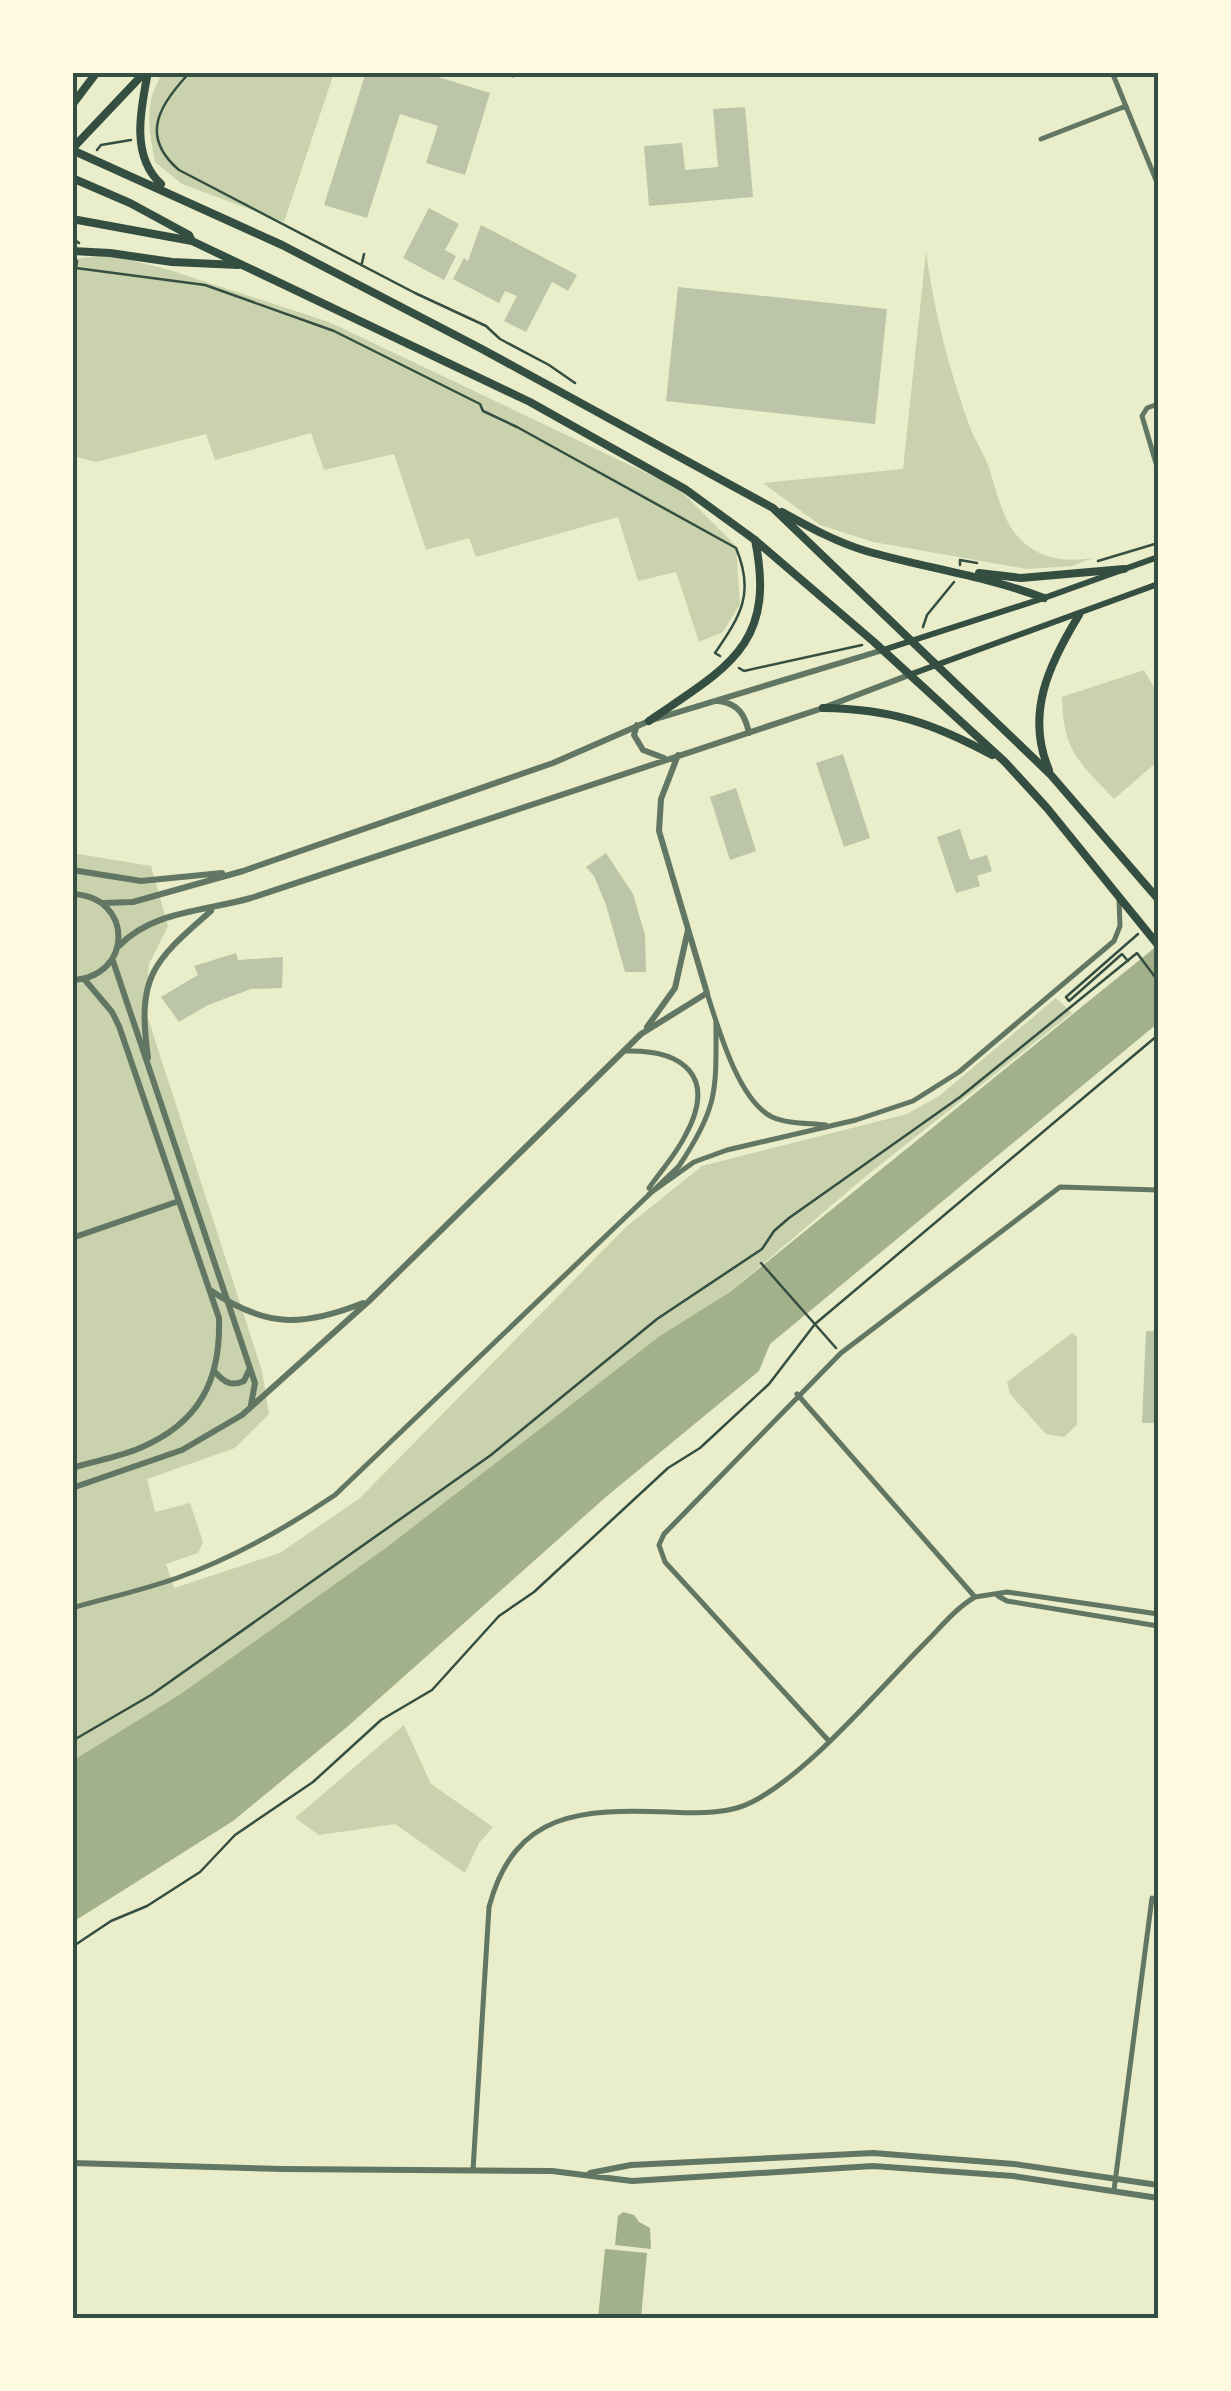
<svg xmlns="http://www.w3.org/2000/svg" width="1231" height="2391" viewBox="0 0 1231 2391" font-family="Commissioner,sans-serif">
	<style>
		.green { fill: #cad2ad }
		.water { fill: #a3b18a }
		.building { fill: #bcc5a7 }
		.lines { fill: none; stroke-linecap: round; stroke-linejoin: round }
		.path { stroke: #344e41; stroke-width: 2.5 }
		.minor { stroke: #617663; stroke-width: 5 }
		.tertiary { stroke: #617663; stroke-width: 6 }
		.secondary { stroke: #344e41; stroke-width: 6 }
		.primary { stroke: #344e41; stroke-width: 8 }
		.trunk { stroke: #344e41; stroke-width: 8 }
		.neatline { fill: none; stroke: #344e41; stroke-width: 4 }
	</style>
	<rect width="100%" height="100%" fill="#e9edc9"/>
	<path class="green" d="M163,73H334L284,222L182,184L155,162C149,129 143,103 163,73Z
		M926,252C934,311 950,374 971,430C976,442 983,453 988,465C997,490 1001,521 1022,541C1042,560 1067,562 1093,558L1072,566L1027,569L873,542L820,525L763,483L903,469Z
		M109,255L166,269L329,322L678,488L736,546L740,604L723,632L699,642L676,572L638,581L618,517L476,557L469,538L426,550L394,454L324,470L311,433L215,460L206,434L96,462L73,456V259Z
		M1144,670L1158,694V761L1114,799C1079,762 1063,751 1062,697Z
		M72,853L151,866L168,926L149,964L145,1009L262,1371L269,1414L235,1448L147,1479L155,1512L190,1503L203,1542L198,1553L166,1564L174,1588L280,1553L360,1498L626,1227L702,1166L907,1114L939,1096L1056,998L1072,1013L866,1176L730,1292L661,1335L387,1547L179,1695L73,1761Z
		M1072,1333L1077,1337V1425L1064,1437L1046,1434L1010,1394L1007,1382Z
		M404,1725L431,1784L493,1827L479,1843L465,1873L395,1824L319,1835L295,1818Z"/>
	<path class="water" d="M1158,945V1023L770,1344L759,1371L607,1496L347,1727L233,1821L73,1922L72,1761L179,1695L387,1547L661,1335L730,1292Z
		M623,2212L634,2215L639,2222L650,2228L651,2249L615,2245L618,2216Z
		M605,2249L647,2253L641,2318H598Z"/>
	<path class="building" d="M366,72H422L490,93L465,175L426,163L438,126L400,114L367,218L324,205Z
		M745,107L753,197L649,206L644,146L682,143L685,170L718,167L713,109Z
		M429,208L459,224L445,250L456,256L444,280L403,258Z
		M481,225L577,275L568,291L552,282L526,332L504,321L517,296L505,291L499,303L453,279L464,258L468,261Z
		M678,287L887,309L875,424L666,401Z
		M843,754L870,838L844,847L816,763Z
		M736,788L756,851L730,860L710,797Z
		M960,829L970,860L987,855L992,871L977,876L980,886L956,893L937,837Z
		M606,853L633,894L645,935L646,972H625L606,905L594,876L586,867Z
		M236,953L238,960L283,957L282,988L251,989L208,1005L179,1022L161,997L198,975L194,966Z
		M1146,1331H1158V1423H1142Z"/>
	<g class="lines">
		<path class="path" d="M190,72C161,104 138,135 179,170L415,293L486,326L500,339L549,365L575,383
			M97,150L101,145L131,140
			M72,238L79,243
			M77,261L76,268L205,285L334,331L480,404L483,411L517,427L736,548C755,593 741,615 715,653L720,656
			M362,263L364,254
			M1098,561L1158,543
			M960,565V560L977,563
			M923,627L927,615L954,582
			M739,668L744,671L862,645
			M1128,961L1122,954L1069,1001L1066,997L1138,934
			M761,1263L836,1348
			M72,1741L151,1695L491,1455L657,1319L762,1249L774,1231L789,1218L960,1097L1137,953L1158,981
			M72,1947L111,1921L147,1906L200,1872L235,1835L313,1782L381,1720L432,1690L499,1616L534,1592L668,1468L700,1448L769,1384L815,1324L1158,1035"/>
		<path class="minor" d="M1112,72L1158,185
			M513,75L514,72
			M1041,139L1126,106
			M1158,404L1147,408L1142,416L1158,470
			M707,993C718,1027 738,1100 772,1117C788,1124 808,1123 826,1125
			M624,1051C683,1049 718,1076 685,1136C676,1154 661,1171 649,1188
			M649,1194L694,1162L727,1150L856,1120L913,1101L959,1072L1114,941L1120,926L1119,899
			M797,1394L975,1597
			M998,1596L1007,1601L1158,1626
			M72,1608C107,1598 143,1590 177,1578C233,1558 286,1528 335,1495L679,1166C719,1106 716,1090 716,1021
			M828,1740L665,1562L659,1545L664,1534L841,1353L1060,1187L1158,1190
			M473,2170L489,1907C515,1810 582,1809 669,1812C695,1813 728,1815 752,1802C809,1773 878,1690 925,1643C941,1627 956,1608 975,1597L1007,1592L1158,1614
			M1114,2190L1152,1898"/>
		<path class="tertiary" d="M719,701C739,704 745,715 749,733
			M637,725L634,735L643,750L664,758
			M72,870L141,881L222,873
			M72,894C134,896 134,977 72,980
			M103,903L133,902L243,871L553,763L649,721L883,650
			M119,946C152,911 206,911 251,898L823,708L909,675
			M113,961L255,1383L251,1405
			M647,1027L675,988L688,930
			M148,1058C137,977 151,963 211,911
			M72,1238L179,1201
			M210,1290C266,1328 303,1327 363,1303
			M215,1372C224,1382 231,1387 244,1381L250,1368
			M72,1468C94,1461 119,1457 140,1448C199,1423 221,1381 219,1318L119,1026L112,1012L85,980
			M72,1488L182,1450L242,1415L369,1301L641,1034L707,993L659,831L661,799L678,755
			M72,2163L283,2169L552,2171L632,2181L873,2166L1013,2176L1158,2198
			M590,2173L631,2165L873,2153L1014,2164L1158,2185"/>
		<path class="secondary" d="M883,650L1044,598L1158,557
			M909,675L1158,584"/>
		<path class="primary" d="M148,72C141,108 130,156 161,184
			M72,105L97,72
			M72,149L145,72
			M72,150L282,245L480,348L773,508L1050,774L1158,899
			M72,178L130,203L189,235L192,241
			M72,219L192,241L530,402L685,489L755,540L874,642L1005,762L1047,808L1158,945
			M782,512C809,527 836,542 866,551C925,568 986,576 1044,598
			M979,573L1021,578L1124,569
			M823,708C891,709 933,723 992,755
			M649,721C726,668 777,646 755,540
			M1049,770C1025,714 1049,664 1079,615"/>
		<path class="trunk" d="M72,251L110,253L172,262L238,265"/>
	</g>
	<rect width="1231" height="2391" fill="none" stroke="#fefae0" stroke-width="150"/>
	<rect x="75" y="75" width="1081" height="2241" class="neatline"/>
</svg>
